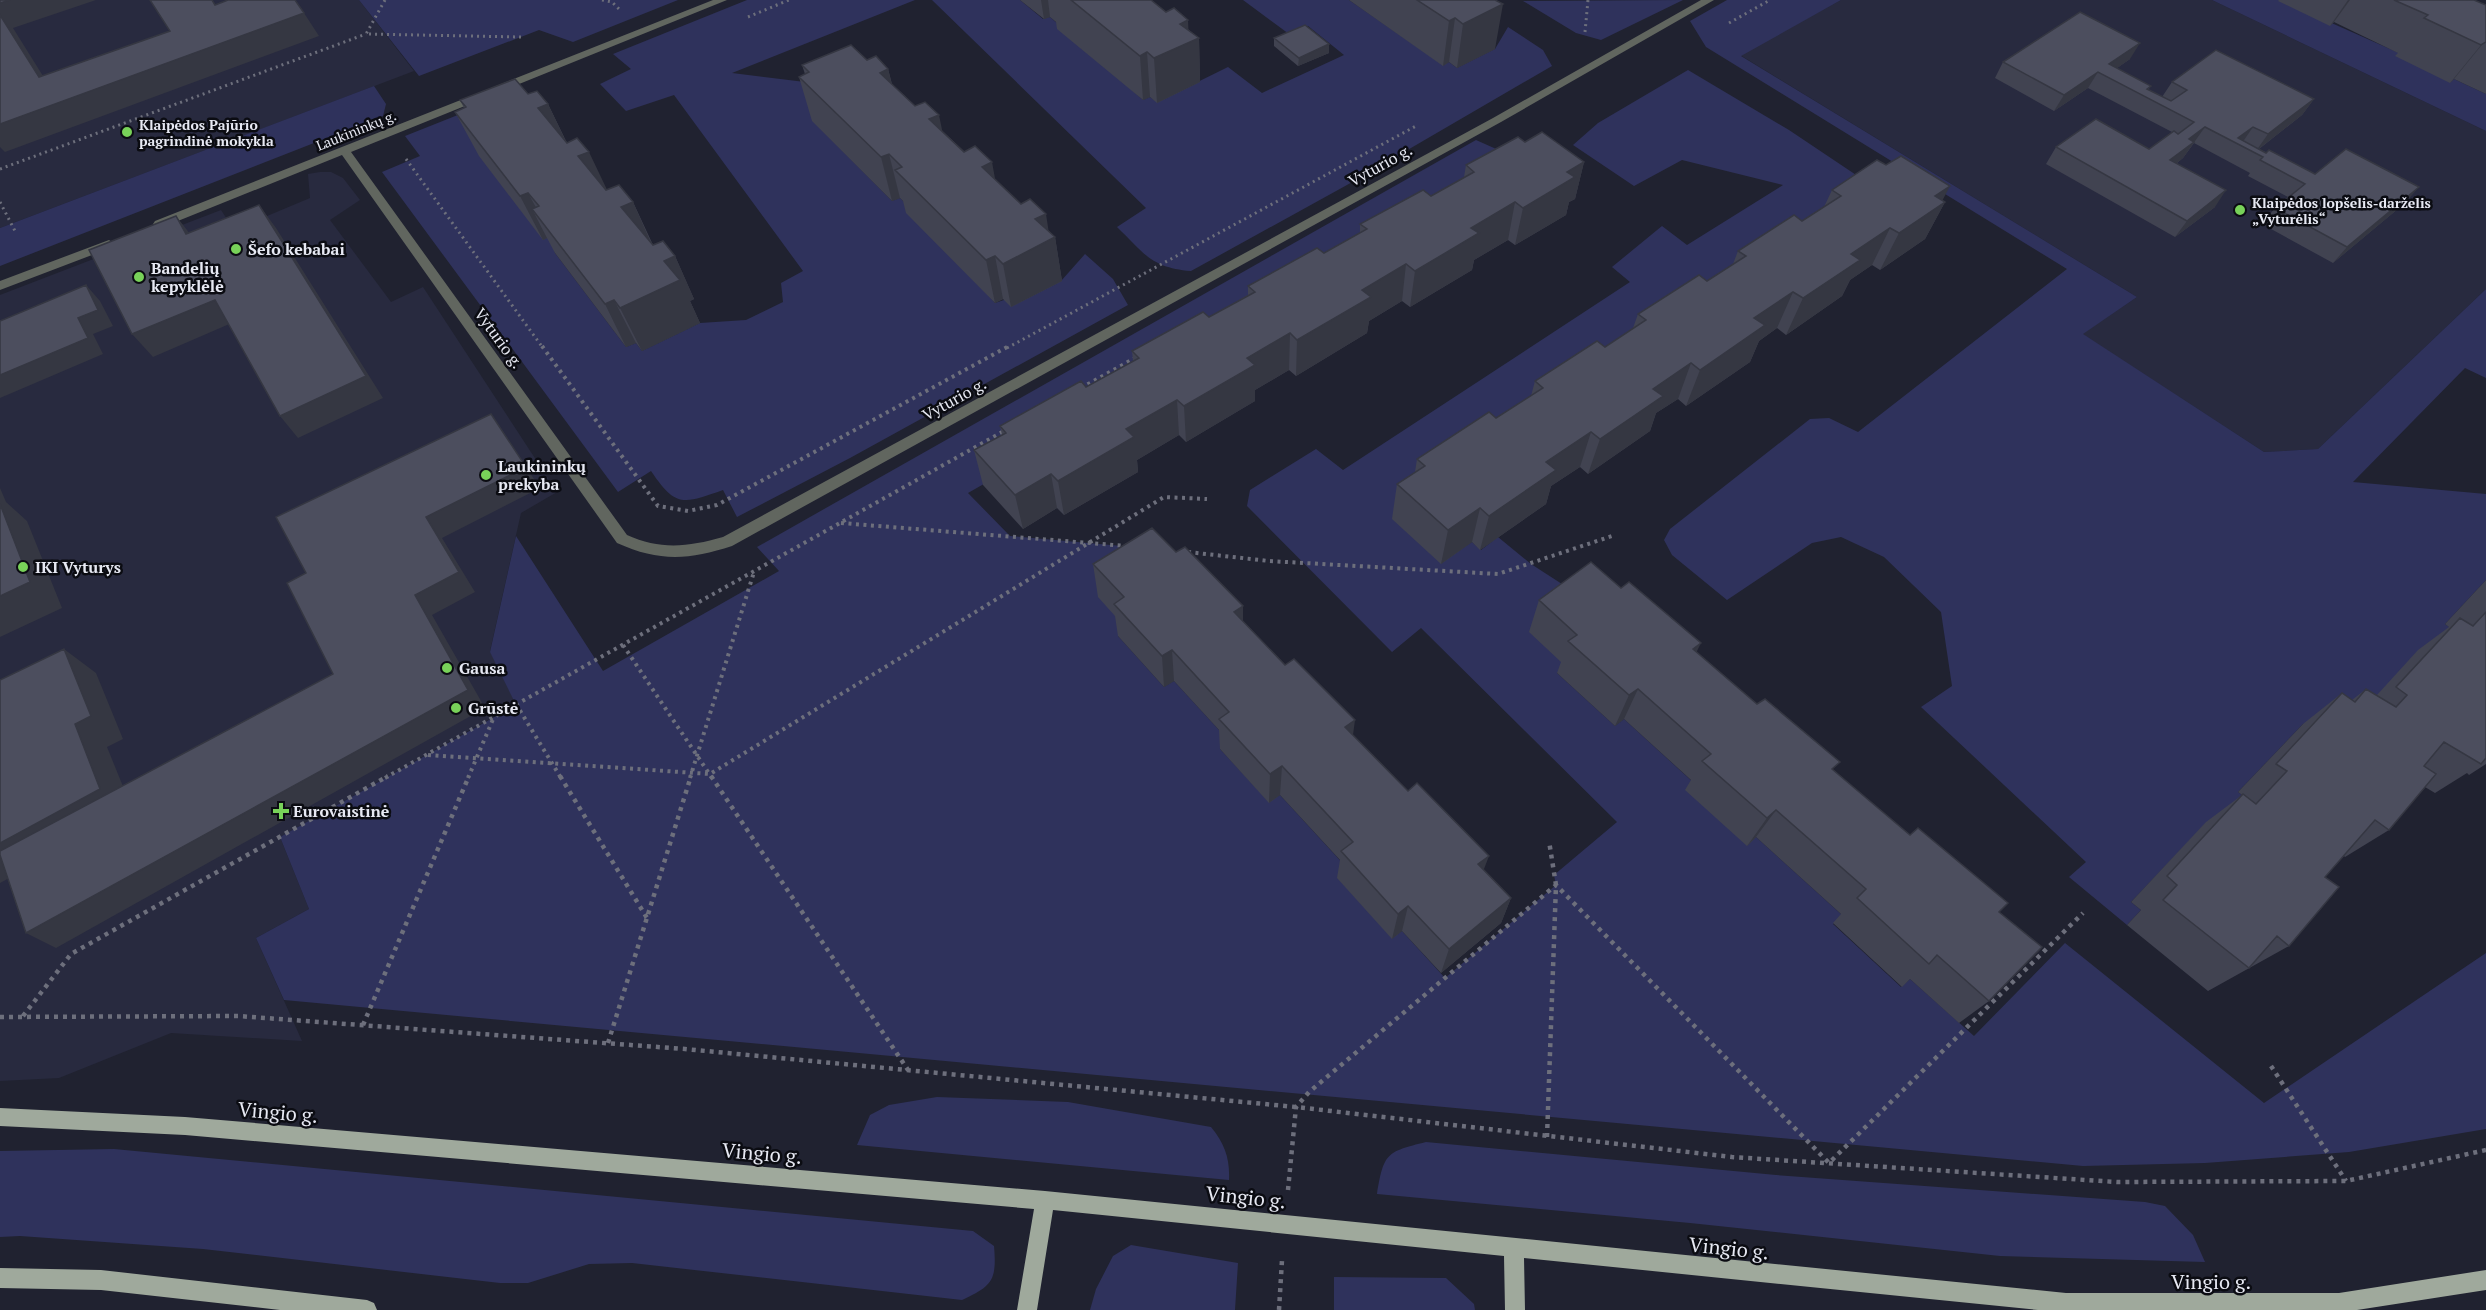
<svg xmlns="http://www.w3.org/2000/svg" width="2486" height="1310" viewBox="0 0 2486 1310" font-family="'PT Serif',serif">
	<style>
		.built { fill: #282a3f }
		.green { fill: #2f325c }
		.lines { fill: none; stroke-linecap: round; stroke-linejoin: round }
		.path-far2 { stroke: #6d6f7c; stroke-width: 3; stroke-dasharray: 2 4; stroke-linecap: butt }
		.path-far1 { stroke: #6d6f7c; stroke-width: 4; stroke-dasharray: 3 4.5; stroke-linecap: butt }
		.path { stroke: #6d6f7c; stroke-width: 4.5; stroke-dasharray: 4 5; stroke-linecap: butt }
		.minor { fill: #61665f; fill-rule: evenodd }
		.major { fill: #9fa99c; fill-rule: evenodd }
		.wall { fill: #414351 }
		.shaded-wall { fill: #353742 }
		.building { fill: #4c4e5e; stroke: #353742; stroke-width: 1.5 }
		.poi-dot { fill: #78d259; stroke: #0b0c12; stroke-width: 2 }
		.labels { text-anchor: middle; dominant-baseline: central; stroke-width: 5; stroke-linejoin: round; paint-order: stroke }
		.far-poi-label { font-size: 14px; font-weight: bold; fill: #e7e9f3; stroke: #0b0c12; text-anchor: start }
		.far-street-label { font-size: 14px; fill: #e7e9f3; stroke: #0b0c12 }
		.street-label { font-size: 16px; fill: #e7e9f3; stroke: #0b0c12 }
		.poi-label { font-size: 16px; font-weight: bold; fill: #e7e9f3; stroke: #0b0c12; text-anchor: start }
		.near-street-label { font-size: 20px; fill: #e7e9f3; stroke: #0b0c12 }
	</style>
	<rect width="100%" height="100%" fill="#202230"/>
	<path class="built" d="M0,0H359L414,71L0,228Z
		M1841,0H2212L2486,131V289L2318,449L2264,452L2082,334L2137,297L1740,55Z
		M320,172H331L343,178L360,200L330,220L391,302L423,287L557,492L521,513L490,651L516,704L280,837L309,909L256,938L302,1041L171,1033L59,1078L0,1081V295L221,210L234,230L310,198L308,174Z"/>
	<path class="green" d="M359,0H678L573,42L539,30L419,76Z
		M747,0H915L732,73L862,89L813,121L892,201L900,198L913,211L995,303L1061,281L1085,254L1113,279L1128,305L850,458L737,517L723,490C683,504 676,508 651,471L618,492L382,172L420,156L405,136L518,91L555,253L626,347L636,343L642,351L700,323L746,320L783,302L781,283L803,271L674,95L626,111L600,84L631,69L613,54Z
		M932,0H1020L1043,19L1050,17L1143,100L1150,97L1157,102L1228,67L1262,93L1344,55L1308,26L1289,34L1243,0H1349L1443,65L1449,62L1457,68L1495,49L1508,27L1543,50L1552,66L1356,180L1191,271C1151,268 1144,253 1117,227L1146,208Z
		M1683,0L1601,40L1576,33L1523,1Z
		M1727,0H1841L1741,56L2137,297L2083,334L2264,452L2318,449L2486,289V378L2465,368L2353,482L2486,494V580L2445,624L2455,631L2356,718L2303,724L2238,792L2248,800L2206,823L2131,902L2141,910L2127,925L2069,877L2086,862L1921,707L1952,686L1941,612L1884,557L1841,537L1812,543L1727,600L1672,555L1664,540L1670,529L1810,419L1829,418L1858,432L2067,269L1706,47L1690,21Z
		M2212,0H2280L2399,53L2450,82L2454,79L2486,94V131Z
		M1688,70L1789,130L1883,193L1441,563L1472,542L1481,550L1498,537L1531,564L1579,595L1566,666L1557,673L1615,726L1624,719L1694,783L1747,845L1756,837L1842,915L1833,924L1901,987L1910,979L1974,1036L2065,943L2264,1103L2486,953V1129L2349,1152L2205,1163L2083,1166L284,1000L256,938L309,909L280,837L516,705L490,652L516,536L603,671L779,571L757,547L1476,140L1503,152L1534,170L968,493L1010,536L1144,548L1128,630L1118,636L1164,687L1174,681L1230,742L1220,749L1269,802L1280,795L1348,869L1338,878L1392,938L1402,931L1445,978L1556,885L1554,875L1617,822L1421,628L1392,652L1247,506L1250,490L1316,449L1343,470L1630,282L1612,267L1662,226L1687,245L1783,185L1682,160L1634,186L1573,145L1598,123Z
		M374,86L386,104L383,116L0,266V228Z
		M937,1097L1068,1102L1211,1127C1225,1144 1230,1159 1229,1180L857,1145L870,1115L889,1105Z
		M1426,1142L1776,1175L2145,1202L2165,1206L2193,1235L2205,1262L2000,1256L1690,1223L1377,1194C1384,1153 1386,1152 1426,1142Z
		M114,1149L973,1231L994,1246C997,1281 992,1286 962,1300L632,1263L589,1264L528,1283H500L203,1249L20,1236L0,1237V1151Z
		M1131,1245L1238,1263L1235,1310H1090L1096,1289L1113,1256Z
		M1334,1277L1446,1278L1474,1304L1475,1310H1334Z"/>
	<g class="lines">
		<path class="path-far2" d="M385,0L366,34L521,37
			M602,0L612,2L620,10
			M748,17L789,0
			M1729,23L1770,0
			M1585,32L1588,0
			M406,159L543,348
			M0,169L366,34
			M0,202L15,231
			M1007,348L1416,126"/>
		<path class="path-far1" d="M542,346L658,506L688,511L717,505L1009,346
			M1081,388L1137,357
			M841,523L1127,546
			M1188,552L1269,561L1498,574L1615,535
			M623,645L712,778
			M516,704L561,778
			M428,755L710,774L1164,497L1207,499
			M385,778L1004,431
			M468,778L494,717
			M690,778L754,572"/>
		<path class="path" d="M560,776L647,918
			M711,776L908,1070
			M23,1016L71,954L388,776
			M0,1017L238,1016L685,1049L1296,1107L1732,1157L2117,1182L2346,1181L2486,1150
			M363,1025L469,776
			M608,1043L691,776
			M2271,1066L2346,1181
			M1547,1137L1556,885L1549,841
			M1288,1190L1296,1107L1309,1092L1556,885L1829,1163L2083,913
			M1279,1310L1282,1260"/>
		<path class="minor" d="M713,0H727L351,152L627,535C660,550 688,547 723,537L1493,118L1701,0H1714L1501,122L732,546C689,560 659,562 617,543L342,155L163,227L159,228L153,224L155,221Z
			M109,240L115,244L113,247L0,290V281Z"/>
		<path class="major" d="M0,1108L185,1117L1045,1191L2066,1293H2339L2486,1270V1290L2357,1310H2038L1524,1258L1525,1310H1505L1504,1256L1053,1210L1037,1310H1017L1034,1209L185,1135L0,1126Z
			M0,1268L101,1270L367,1300L374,1303L377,1310H280L101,1290L0,1288Z"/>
	</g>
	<path class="wall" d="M1020,0H1151L1199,38L1200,82L1157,103L1150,97L1143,100L1057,29L1056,22L1050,17L1044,19Z
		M1349,0H1496L1495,49L1457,68L1449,62L1443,66Z
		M2279,0H2474L2486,5V94L2454,79L2450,83L2395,56L2398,53L2334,22L2330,26L2278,1Z
		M1274,38L1329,44V53L1298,66L1274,46Z
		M2130,59L2117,68L2151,86L2148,90L2162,97L2172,82L2314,99L2302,115L2259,149L2315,174L2405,203L2333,263L2262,224L2275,208L2288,197L2248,176L2250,173L2194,143L2183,158L2177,163L2215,207L2175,237L2046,164L2056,147L2149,149L2172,132L2088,88L2054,111L1995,78L2003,62Z
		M867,60L888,69L892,84L995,180L1055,237L1062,281L1011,307L1003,299L995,303L906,213L903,201L900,198L892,201L812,121L799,77L805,74L802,65Z
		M528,94L548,104L567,143L607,190L633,202L653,245L675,256L694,299L690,301L700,323L642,351L636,343L626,347L555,253L547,238L543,240L479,156L455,112L464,108L460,100Z
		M1525,142L1584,162L1575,199L1569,202L1566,215L1515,245L1508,240L1474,260L1472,270L1410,307L1402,301L1369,321L1367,333L1296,376L1289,370L1255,390V401L1186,442L1179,435L1137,460L1138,472L1064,515L1057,508L1023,529L983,485L974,450L1002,435L1000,426L1086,387L1133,361L1132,351L1209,317L1248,295V286L1324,253L1360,233V224L1431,196L1464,177L1466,165Z
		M1832,190L1943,201L1945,202L1925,239L1880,270L1872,265L1850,280L1842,296L1786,335L1777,328L1759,341L1750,362L1686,406L1678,399L1656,413L1650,431L1588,474L1580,467L1551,486L1546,504L1480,550L1472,542L1441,564L1392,519L1397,484L1415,472L1417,459L1496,418L1531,396L1535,381L1605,347L1633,328L1638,314L1707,281L1733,264L1738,251L1802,221L1824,207Z
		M1093,564L1243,621L1511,898L1501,923L1441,973L1402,931L1392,939L1337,878L1340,860L1280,795L1269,803L1220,749L1219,730L1174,681L1164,687L1118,636L1115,616L1098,597Z
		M2486,580V764L2469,775L2467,773L2435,793L2425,787L2389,830L2345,857L2344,856L2325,877L2289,946L2208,991L2127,925L2141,910L2131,902L2206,822L2242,795L2238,792L2303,724L2342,693L2352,700L2366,689L2377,695L2418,650L2449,627L2445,624Z
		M1539,600L1696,652L1999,912L1989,1001L1959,1023L1910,979L1902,987L1833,923L1841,914L1756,837L1747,846L1685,790L1691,780L1624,719L1615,726L1557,673L1561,662L1529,632Z"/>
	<path class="shaded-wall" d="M10,0H96L13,28L58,100L39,77L0,15V3Z
		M1041,0H1048L1050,17L1044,19Z
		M2348,0H2350L2334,22L2330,26Z
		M1503,4L1495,49L1457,68L1463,24Z
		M304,13L319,36L5,152L0,147V124Z
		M1455,18L1449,62L1443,66L1449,21Z
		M1188,20L1189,42L1199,38L1200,82L1157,103L1154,58L1180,24Z
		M2485,41L2454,79L2450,83L2481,45Z
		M2140,43L2130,59L2106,76L2109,64Z
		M1329,44V53L1298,66L1299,58Z
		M1147,52L1150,97L1143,100L1140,56Z
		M888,69L899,113L880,73Z
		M2098,72L2088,88L2054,111L2064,95Z
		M2314,99L2302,115L2256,151L2268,134Z
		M548,104L569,148L538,108Z
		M939,115L948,159L929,119Z
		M2205,127L2183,158L2160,176L2170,160L2189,139Z
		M2253,127L2242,143L2238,138Z
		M589,152L610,196L578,156Z
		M889,154L900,198L892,201L881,157Z
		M992,162L1000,206L982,167Z
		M1584,162L1575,199L1569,202L1566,215L1515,245L1523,208L1567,172Z
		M1950,186L1940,205L1945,202L1925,239L1880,270L1899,233L1935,196Z
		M2419,187L2405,203L2333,263L2347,247Z
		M2226,190L2215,207L2175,237L2187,221Z
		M528,193L549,231L532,209L547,238L543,240L520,196Z
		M633,202L652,245L621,207Z
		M1515,202L1508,240L1474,260L1472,270L1410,307L1415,271L1471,228Z
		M259,205L276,228L383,398L298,438L280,416Z
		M1046,214L1050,240L1055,237L1062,281L1011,307L1003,264L1035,219Z
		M176,216L194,239L186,234Z
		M1890,228L1872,265L1850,280L1842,296L1786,335L1803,298L1851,254Z
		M675,256L694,299L690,301L700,323L642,351L620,308L664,261Z
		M995,256L1003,299L995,303L986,260Z
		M1406,264L1402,301L1369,321L1367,333L1296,376L1297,340L1362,290Z
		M86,285L100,301L113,326L93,334L103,354L0,398V375L78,318Z
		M1793,292L1777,328L1759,341L1750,362L1686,406L1700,370L1754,318Z
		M215,300L234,322L153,357L132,334Z
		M614,300L636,343L626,347L605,304Z
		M1290,333L1289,370L1255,390V401L1186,442L1184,406L1247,358Z
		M1691,363L1678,399L1656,413L1650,431L1588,474L1600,439L1653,389Z
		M1177,400L1179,435L1137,460L1138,472L1064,515L1058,481L1126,429Z
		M1591,432L1580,467L1551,486L1546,504L1480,550L1489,516L1546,462Z
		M526,467L540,488L442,538L475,592L432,615L485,708L56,948L26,933L468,690L415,595L426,517Z
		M1051,474L1057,508L1023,529L1015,495Z
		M0,488L6,502L27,521L62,608L0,637Z
		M1480,508L1472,542L1441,564L1448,530Z
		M1243,606V638L1234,612Z
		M1701,643L1685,675L1693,649Z
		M64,649L96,673L123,739L107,747L133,811L0,883V843L75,724Z
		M1172,650L1174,681L1164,687L1162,656Z
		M1638,689L1624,719L1615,726L1629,695Z
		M1355,720L1351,750L1345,727Z
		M1282,766L1280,795L1269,803L1270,774Z
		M1776,810L1756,837L1747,846L1767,818Z
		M1489,856L1479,882L1478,864Z
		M1511,898L1501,923L1441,973L1449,949Z
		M1408,906L1402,931L1392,939L1398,914Z"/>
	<path class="building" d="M0,0H10L0,3Z
		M150,0H212L215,5L228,0H295L304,13L0,124V15L39,77L170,31Z
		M1071,0H1151L1166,12L1174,8L1188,20L1180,24L1199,38L1154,58L1147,52L1140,56Z
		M1417,0H1495L1503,4L1463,24L1455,18L1449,21Z
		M2394,0H2474L2486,5V42L2481,45L2424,18L2428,15Z
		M2080,12L2140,43L2109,64L2151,86L2147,89L2171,101L2187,90L2172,82L2216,50L2314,99L2268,134L2253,127L2238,138L2266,153L2269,150L2315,174L2346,149L2419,187L2347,247L2275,208L2305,184L2260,160L2263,157L2205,127L2189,139L2194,142L2170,160L2226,190L2187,221L2056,147L2096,119L2149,149L2174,131L2178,134L2194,122L2098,72L2064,95L2003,62Z
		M1305,25L1329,44L1299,58L1274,38Z
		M851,45L867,60L876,56L888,69L880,73L915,106L925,102L939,115L929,119L964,152L975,146L992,162L982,167L1021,204L1030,199L1046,214L1035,219L1055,237L1003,264L995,256L986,260L895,170L902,167L889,154L881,157L799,77L809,72L802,65Z
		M515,79L528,94L537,91L548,104L538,108L567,143L577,138L589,152L578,156L606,190L619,185L633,202L621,207L653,245L663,241L675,256L664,261L680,280L620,308L614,300L605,304L532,209L539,206L528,193L520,196L455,112L466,107L460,100Z
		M1542,132L1584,162L1567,172L1575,177L1523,208L1515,202L1471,228L1479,233L1415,271L1406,264L1362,290L1371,297L1297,340L1290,333L1247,358L1255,365L1184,406L1177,400L1126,429L1134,437L1058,481L1051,474L1015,495L974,450L1006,433L1000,426L1081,381L1086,387L1139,358L1132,351L1203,312L1209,317L1255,292L1248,286L1317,248L1324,253L1367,229L1360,224L1423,190L1431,196L1474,172L1466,165L1518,137L1525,142Z
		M1901,156L1950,186L1935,196L1945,202L1899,233L1890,228L1851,254L1860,260L1803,298L1793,292L1754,318L1765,325L1700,370L1691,363L1653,389L1663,396L1600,439L1591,432L1546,462L1556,470L1489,516L1480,508L1448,530L1397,484L1425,466L1417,459L1489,412L1496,418L1543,388L1535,381L1597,341L1605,347L1646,320L1638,314L1699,275L1707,281L1746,256L1738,251L1794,215L1802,221L1841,196L1832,190L1877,160L1886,165Z
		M259,205L366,376L280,416L215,300L132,334L89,250L176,216L186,234Z
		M86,285L98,310L78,318L88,338L0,375V321Z
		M491,414L526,467L426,517L459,572L415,595L468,690L26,933L0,855V851L333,674L287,583L306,573L276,517Z
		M0,504L30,582L0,596Z
		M1152,528L1176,552L1185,547L1243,606L1234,612L1285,665L1294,659L1355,720L1345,727L1408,791L1417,783L1489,856L1478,864L1511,898L1449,949L1408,906L1398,914L1341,851L1353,842L1282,766L1270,774L1219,719L1229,712L1172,650L1162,656L1114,604L1124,597L1093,564Z
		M1591,562L1621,588L1629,582L1701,643L1693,649L1757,704L1765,699L1840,762L1832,769L1910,835L1918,828L2008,903L1999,912L2042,947L1989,1001L1937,955L1929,964L1857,898L1866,889L1776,810L1767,818L1702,761L1711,754L1638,689L1629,695L1568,641L1577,635L1539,600Z
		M2486,612V758L2481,764L2444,742L2424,766L2436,774L2389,830L2375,820L2325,877L2339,887L2289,946L2277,936L2249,968L2163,900L2177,885L2167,876L2243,794L2256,804L2287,771L2276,764L2342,693L2355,702L2366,689L2396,707L2407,695L2396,687L2460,618L2473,626Z
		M64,649L91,716L75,724L100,789L0,843V680Z"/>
	<g class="poi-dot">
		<circle cx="127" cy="132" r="6"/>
		<circle cx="2240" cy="210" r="6"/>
		<circle cx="236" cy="249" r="6"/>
		<circle cx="139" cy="277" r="6"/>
		<circle cx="486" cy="475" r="6"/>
		<circle cx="23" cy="567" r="6"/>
		<circle cx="447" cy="668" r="6"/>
		<circle cx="456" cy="708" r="6"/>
		<path d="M278 802h6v6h6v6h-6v6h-6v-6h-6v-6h6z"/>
	</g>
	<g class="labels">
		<g class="far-poi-label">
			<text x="139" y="124">Klaipėdos Pajūrio<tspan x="139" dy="16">pagrindinė mokykla</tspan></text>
			<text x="2252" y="202">Klaipėdos lopšelis-darželis<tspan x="2252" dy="16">„Vyturėlis“</tspan></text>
		</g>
		<g class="far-street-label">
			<text transform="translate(356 130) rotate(-22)">Laukininkų g.</text>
		</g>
		<g class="street-label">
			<text transform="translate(1380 165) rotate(-29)">Vyturio g.</text>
			<text transform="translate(499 338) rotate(54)">Vyturio g.</text>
			<text transform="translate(954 399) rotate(-29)">Vyturio g.</text>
		</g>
		<g class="poi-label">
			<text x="248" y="249">Šefo kebabai</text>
			<text x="151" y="268">Bandelių<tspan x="151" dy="18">kepyklėlė</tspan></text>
			<text x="498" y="466">Laukininkų<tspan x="498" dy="18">prekyba</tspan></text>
			<text x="35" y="567">IKI Vyturys</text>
			<text x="459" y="668">Gausa</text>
			<text x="468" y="708">Grūstė</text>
			<text x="293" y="811">Eurovaistinė</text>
		</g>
		<g class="near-street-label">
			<text transform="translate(278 1112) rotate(5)">Vingio g.</text>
			<text transform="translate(762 1153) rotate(5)">Vingio g.</text>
			<text transform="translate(1246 1197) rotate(6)">Vingio g.</text>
			<text transform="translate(1729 1248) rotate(6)">Vingio g.</text>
			<text x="2211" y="1281">Vingio g.</text>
		</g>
	</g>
</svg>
